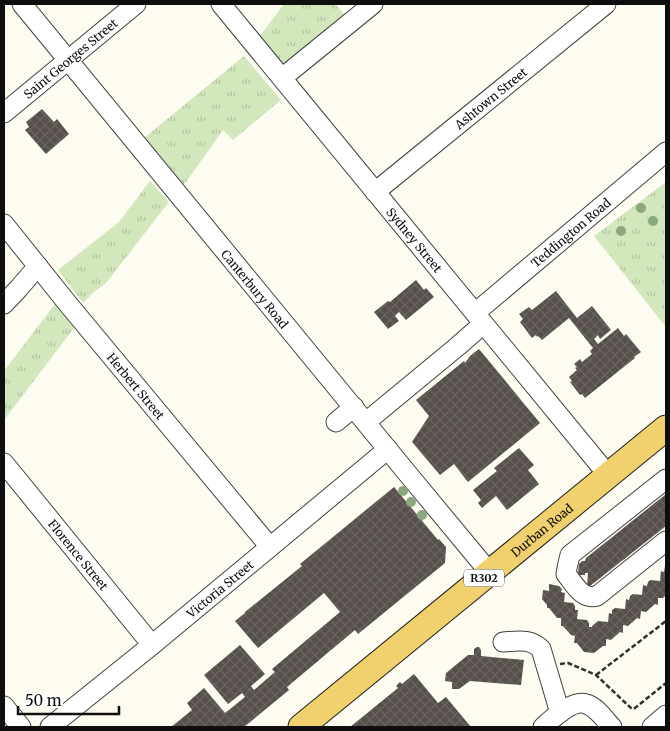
<svg xmlns="http://www.w3.org/2000/svg" width="670" height="731" viewBox="0 0 670 731" font-family="Merriweather,serif">
	<style>
		.grass { fill: url(#grass-tufts) }
		.building { fill: url(#building-cross-hatch) }
		.lines { fill: none; stroke-linecap: round; stroke-linejoin: round }
		.minor-casing { stroke: #414141; stroke-width: 21 }
		.major-casing { stroke: #1f1f1f; stroke-width: 27 }
		.path { stroke: #303030; stroke-width: 2.5; stroke-dasharray: 5 2.5; stroke-linecap: butt }
		.minor { stroke: #fff; stroke-width: 19 }
		.major { stroke: #f1d16d; stroke-width: 25 }
		.tree { fill: #8ca77e }
		.labels { text-anchor: middle; dominant-baseline: central; stroke-width: 5; stroke-linejoin: round; paint-order: stroke }
		.shield { fill: #fff; stroke: #565656; stroke-width: 1 }
		.shield-label { font-size: 11px; font-weight: bold; fill: #0e0e0e }
		.street-label { font-size: 12px; fill: #0e0e0e; stroke: #fff }
	</style>
	<defs>
		<pattern id="grass-tufts" width="24" height="20" patternUnits="userSpaceOnUse" patternTransform="scale(1.25)"><rect width="24" height="20" fill="#d2e7bb"/><path d="M3 7l-1-3M5 7V3M7 7l1-3M15 17l-1-3M17 17v-4M19 17l1-3" fill="none" stroke="#b3c5a0"/></pattern>
		<pattern id="building-cross-hatch" width="8" height="8" patternUnits="userSpaceOnUse" patternTransform="scale(1.25)"><rect width="8" height="8" fill="#564f4b"/><path d="M0 0l8 8M0 8l8-8" fill="none" stroke="#696461"/></pattern>
	</defs>
	<rect width="100%" height="100%" fill="#fefbf0"/>
	<path class="grass" d="M284,4H335L345,15L286,63L281,62L260,36Z
		M244,56L281,100L233,140L223,130L186,182L182,185L144,138Z
		M150,181L169,202L106,283L94,292L83,303L58,270L119,222Z
		M666,182V327L594,236Z
		M55,304L74,328L4,420V371Z"/>
	<path class="building" d="M42,109L54,122L57,119L69,134L46,154L25,130L29,127L26,122Z
		M416,280L424,290L426,288L434,297L406,320L399,312L395,316L399,321L388,329L374,312L388,301L390,302Z
		M556,291L577,318L592,306L611,330L600,339L598,335L594,339L598,344L618,328L624,336L626,334L641,352L634,357L635,358L585,398L582,394L580,395L570,382L572,381L569,377L577,370L575,368L577,367L574,364L580,359L582,362L592,354L590,351L593,348L569,318L542,340L538,336L537,337L536,335L532,338L520,322L523,319L519,314L529,307L532,310Z
		M479,349L540,423L468,482L454,464L440,475L412,442L429,416L416,400L464,361L465,363L470,356Z
		M519,448L534,465L528,470L539,484L507,510L496,496L482,508L478,503L481,500L473,490L497,471L494,468Z
		M394,487L438,540L439,539L446,547L445,563L358,634L355,630L287,687L289,690L244,727H171L192,710L187,703L204,688L225,713L245,697L242,693L228,704L204,675L240,645L265,674L251,686L254,690L275,672L272,669L340,612L324,593L258,648L235,621L245,613V612L302,566L300,564Z
		M666,494V526L590,586H587L588,573H585V575H579L578,572L579,564L582,561H585L586,558Z
		M665,566H666V595L663,598H658V605L655,604L646,612L641,611L640,619L637,618L628,626L623,625V633L620,632L611,640L606,639V646H603L594,653L584,652L577,643H574L575,636L571,635L563,626H561V618H557L549,608H547V605L542,599L543,590L549,591V584L559,586L562,589L561,592L565,593L564,602L573,603L575,606V610H578L577,619L587,620L589,623V627H592V626L598,621L608,622L609,613L612,614V610L615,608L625,609L626,599L629,600L630,596L633,594L642,595L643,585L647,586L648,582L650,580L660,581L661,571L664,572Z
		M477,647H479L481,650V656L524,660L521,685L470,681L459,689H452V682L445,681L446,673L468,655H474V649Z
		M414,674L438,703L446,697L471,727H350L398,688L396,686L400,682L402,684Z"/>
	<g class="lines">
		<g class="minor-casing">
			<g id="minor">
				<path id="s1" d="M22,4C177,194 333,384 490,573"/>
				<path id="s2" d="M221,4L608,475"/>
				<path d="M282,78L373,4"/>
				<path id="s3" d="M4,113L136,4"/>
				<path id="s4" d="M375,192L606,4"/>
				<path id="s5" d="M4,224L68,304L270,547"/>
				<path d="M4,304L19,288L38,266"/>
				<path id="s6" d="M475,313L666,152"/>
				<path d="M336,422L354,407"/>
				<path d="M366,422L458,346L483,324"/>
				<path id="s7" d="M4,463L152,645"/>
				<path d="M666,479L570,555L567,568L566,574C575,585 582,600 597,596L666,541"/>
				<path d="M503,642C518,641 530,638 541,649L560,713"/>
				<path d="M4,706L21,727"/>
				<path id="s8" d="M50,727L152,645L388,449"/>
				<path d="M543,727C552,719 573,699 586,704C597,707 605,720 612,727"/>
				<path d="M652,727L666,715"/>
			</g>
		</g>
		<g class="major-casing">
			<g id="major">
				<path id="s9" d="M301,727L666,428"/>
			</g>
		</g>
		<path class="path" d="M560,664L568,663L596,675L632,709L635,708L666,683
			M596,675L666,621"/>
		<use href="#minor" class="minor"/>
		<use href="#major" class="major"/>
	</g>
	<g class="tree">
		<circle cx="641" cy="208" r="5"/>
		<circle cx="653" cy="221" r="5"/>
		<circle cx="621" cy="231" r="5"/>
		<circle cx="403" cy="491" r="5"/>
		<circle cx="411" cy="502" r="5"/>
		<circle cx="422" cy="515" r="5"/>
	</g>
	<g class="labels">
		<rect class="shield" x="464" y="569.5" width="40" height="17" rx="4"/>
		<g class="shield-label">
			<text x="484" y="578">R302</text>
		</g>
		<g class="street-label">
			<text stroke="none"><textPath href="#s3" startOffset="86">Saint Georges Street</textPath></text>
			<text stroke="none"><textPath href="#s4" startOffset="149">Ashtown Street</textPath></text>
			<text stroke="none"><textPath href="#s6" startOffset="125">Teddington Road</textPath></text>
			<text stroke="none"><textPath href="#s2" startOffset="305">Sydney Street</textPath></text>
			<text stroke="none"><textPath href="#s1" startOffset="368">Canterbury Road</textPath></text>
			<text stroke="none"><textPath href="#s5" startOffset="209">Herbert Street</textPath></text>
			<text stroke="none"><textPath href="#s9" startOffset="311">Durban Road</textPath></text>
			<text stroke="none"><textPath href="#s7" startOffset="118">Florence Street</textPath></text>
			<text stroke="none"><textPath href="#s8" startOffset="219">Victoria Street</textPath></text>
		</g>
	</g>
	<rect width="670" height="731" fill="none" stroke="#0e0e0e" stroke-width="10"/>
	<path d="M18 706v8h101v-8" fill="none" stroke="#0e0e0e" stroke-width="2.5"/>
	<text x="25" y="706" font-size="15" fill="#0e0e0e" stroke="#ffffff" stroke-width="4" paint-order="stroke">50 m</text>
</svg>
